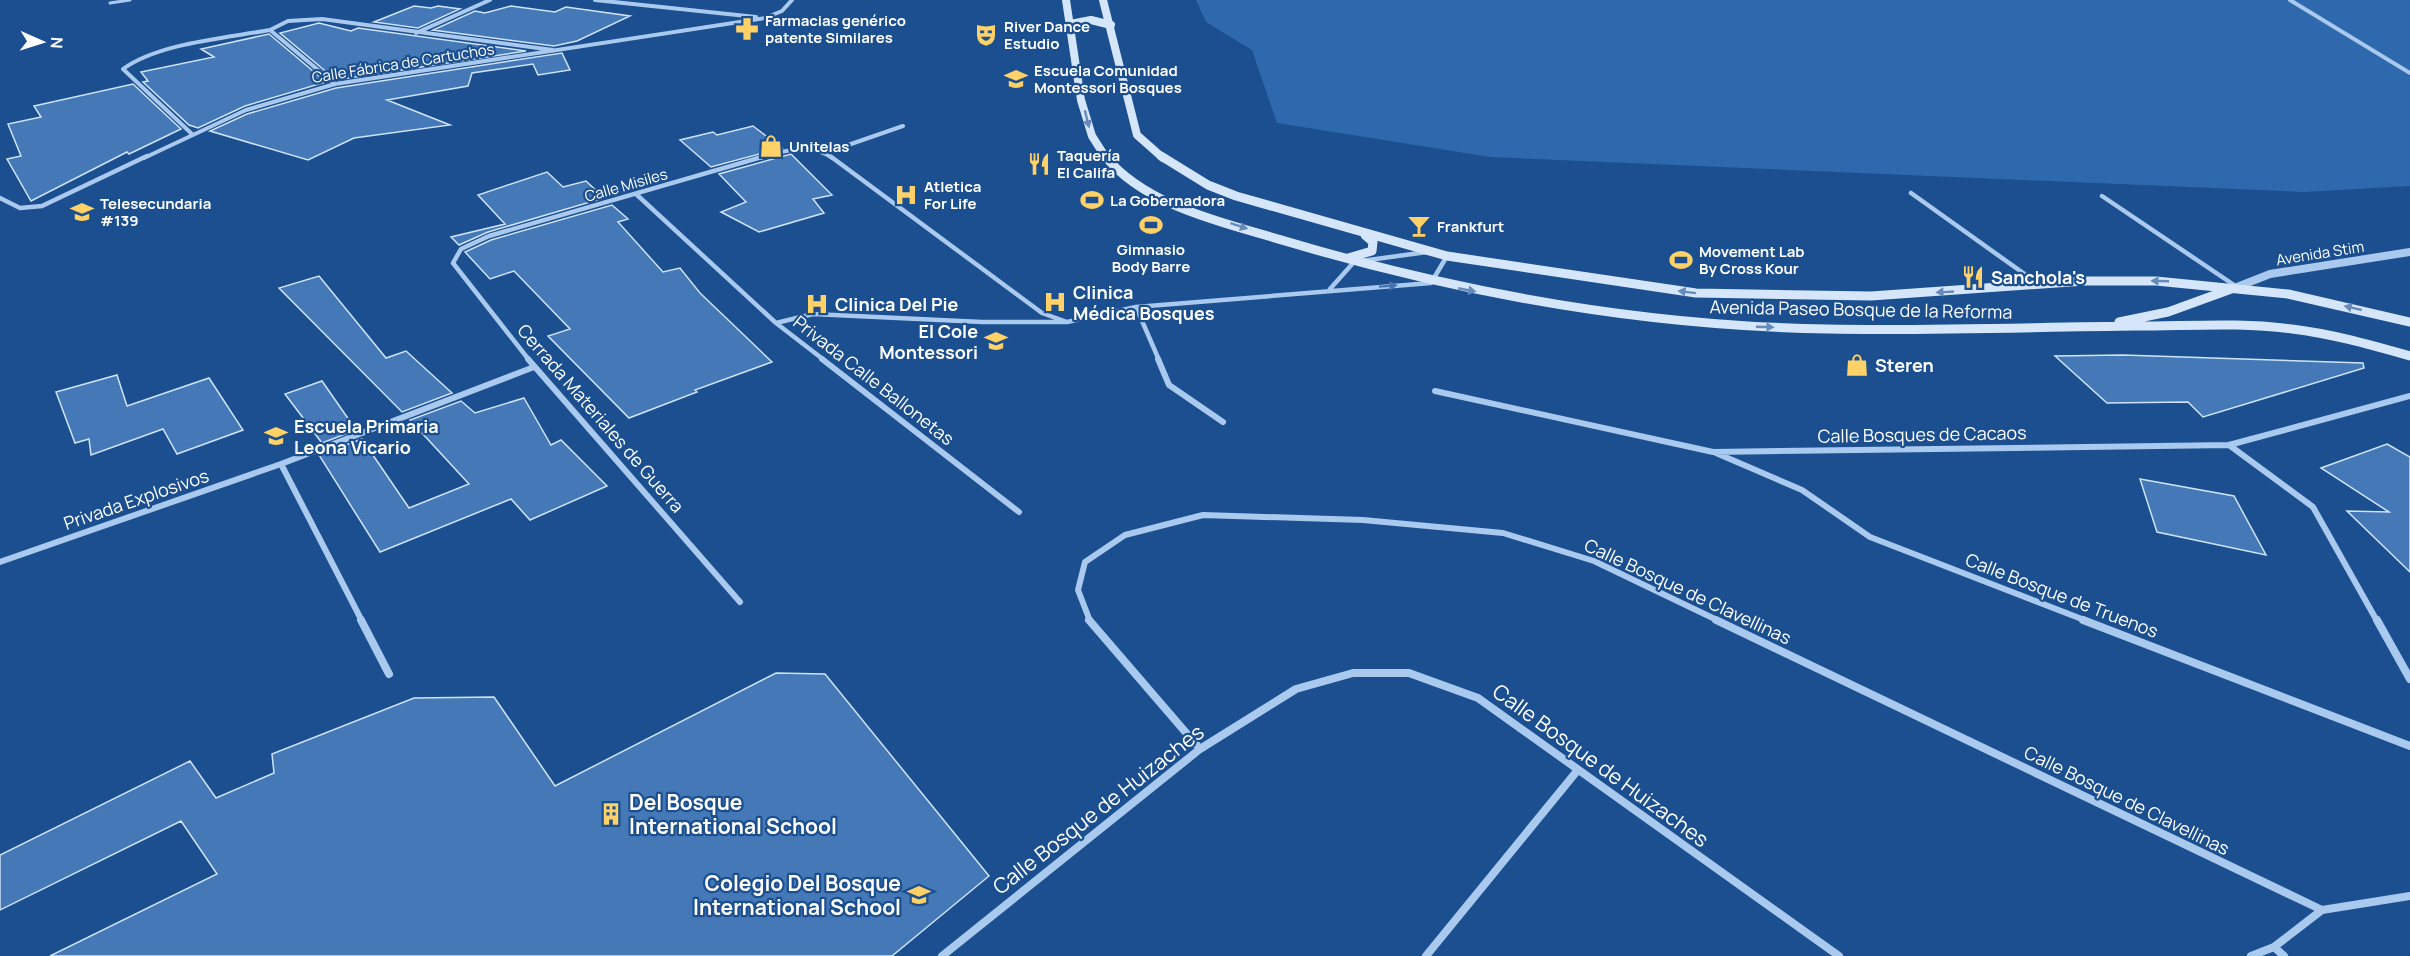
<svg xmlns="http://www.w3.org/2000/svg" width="2410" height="956" viewBox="0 0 2410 956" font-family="Manrope,sans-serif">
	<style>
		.green { fill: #2e69ad }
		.building { fill: #4478b7; stroke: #cfe3fa; stroke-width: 1.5 }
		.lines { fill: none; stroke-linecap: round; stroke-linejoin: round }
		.service { stroke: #a9c9ee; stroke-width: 3 }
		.minor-far3 { stroke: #a9c9ee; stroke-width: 4 }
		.minor-far2 { stroke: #a9c9ee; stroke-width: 4.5 }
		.minor-far1 { stroke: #a9c9ee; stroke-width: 6 }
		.minor { stroke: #a9c9ee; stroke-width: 8 }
		.tertiary { stroke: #a9c9ee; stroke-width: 8 }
		.secondary-far1 { stroke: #d6e6fa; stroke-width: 8 }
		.secondary { stroke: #d6e6fa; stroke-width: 9 }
		.oneway { fill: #668bba }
		.oneway2 { fill: #4674ac }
		.labels { text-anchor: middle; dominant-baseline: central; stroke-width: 4.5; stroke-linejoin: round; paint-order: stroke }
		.far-poi-label { font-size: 15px; font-weight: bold; fill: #fff; stroke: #1b4f8f; text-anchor: start }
		.far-street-label { font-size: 15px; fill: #fff; stroke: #1b4f8f }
		.poi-label { font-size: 18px; font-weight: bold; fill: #fff; stroke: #1b4f8f; text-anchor: start }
		.street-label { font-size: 18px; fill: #fff; stroke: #1b4f8f }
		.near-street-label { font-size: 21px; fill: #fff; stroke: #1b4f8f }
		.near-poi-label { font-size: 21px; font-weight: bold; fill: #fff; stroke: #1b4f8f; text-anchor: start }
	</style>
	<rect width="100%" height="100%" fill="#1b4f8f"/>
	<path class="green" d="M1196,0H2410V186L2304,192L1490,157L1277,123L1252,50L1206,22Z"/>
	<path class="building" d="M414,6L431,8L438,6L460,9L418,28L374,22Z
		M511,6L555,12L566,7L630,16L577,41L554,46L433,30L475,11L485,13Z
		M319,23L351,31L358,28L526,51L336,80L280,33Z
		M269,34L326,82L245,106L198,128L189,125L143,82L148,81L141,72L214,57L201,49Z
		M562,53L570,70L538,75L533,64L472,73L468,86L387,100L450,125L354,138L308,160L210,131L247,114L336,88Z
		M133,84L181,129L129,154L127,152L31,201L7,159L21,156L8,124L41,117L34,106Z
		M753,126L782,148L711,167L680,140L713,132L717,135Z
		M791,154L832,195L813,199L824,213L759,232L721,212L746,202L719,174Z
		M547,172L563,187L586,181L604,198L488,232L459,245L451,237L505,224L478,195Z
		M612,205L628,219L618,222L663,272L680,268L700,293L772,362L695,390L697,392L629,418L548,336L570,329L514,271L490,279L465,252L491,240Z
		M319,276L386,358L406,351L452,393L402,412L279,288Z
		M2123,355L2363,363L2364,368L2203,417L2188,402L2107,403L2055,356Z
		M117,375L127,406L209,378L243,430L177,454L163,429L91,455L89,439L75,443L56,392Z
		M322,381L356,430L322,443L285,394Z
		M524,398L551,445L561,440L607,486L530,520L511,499L380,552L319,455L362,439L409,508L469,484L410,420L461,401L475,413Z
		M2387,444L2410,457V572L2347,511L2389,512L2321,468Z
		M2140,479L2234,496L2266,555L2157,532Z
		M776,673L825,674L989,876L892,956H50L217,874L181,821L0,910V855L190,761L216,798L274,773L272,754L414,698L494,697L555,786Z"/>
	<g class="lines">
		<path class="service" d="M110,3L130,0"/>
		<path class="minor-far3" d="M595,0L756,17
			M2290,0L2410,73
			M416,33L490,0
			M335,84L270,30L288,21L322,19L553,50
			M193,135L123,69C159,43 226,38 270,30
			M825,153L903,126
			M144,158L246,110L335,84L765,18L782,11L792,0
			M760,158C783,151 810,142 832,158"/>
		<path class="minor-far2" d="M830,156L1042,313L1067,322
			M1911,193L2037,283
			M636,194L776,323L824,360
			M2102,196L2237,287
			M0,198L20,208L42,206L147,156
			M1330,289L1354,262L1427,252
			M1136,307L1159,360
			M776,323L813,314L982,322H1067L1136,307L1431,283L1447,256
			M529,360L453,263L461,249L489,236L765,156"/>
		<path class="minor-far1" d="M528,359L740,602
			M822,359L1019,512
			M1158,359L1169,385L1223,422
			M1435,391L1713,452L2229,445L2410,396
			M2229,445L2313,507L2377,621
			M1716,453L1802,490L1870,537L2087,621
			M281,464L362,621
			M0,562L281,464L534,367
			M1090,621L1078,590L1085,562L1125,535L1203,515L1363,520L1503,533L1594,561L1719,621"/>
		<path class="minor" d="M361,620L389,674
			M1089,620L1200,749
			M1716,620L2322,910
			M2083,620L2410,746
			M2377,620L2410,679
			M2274,947L2284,956
			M942,956L1200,749L1296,689L1353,673H1409L1478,698L1839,956
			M1426,956L1577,771
			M2251,956L2274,947L2322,910L2410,896"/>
		<path class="tertiary" d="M2237,287L2270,274L2410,252"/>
		<path class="secondary-far1" d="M1066,0L1081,100L1092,136L1106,158
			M1103,0L1137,135L1163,158
			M1070,24L1091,20L1111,25"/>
		<path class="secondary" d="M1105,156C1146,207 1226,223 1285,241C1463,294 1642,326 1828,329C1931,331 2034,327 2138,326C2188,326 2242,322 2292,329C2333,334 2371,345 2410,356
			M1161,156L1208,185L1236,196L1447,256L1696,293L1871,296L2085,281H2156L2288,294L2410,322
			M1348,258L1372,251L1373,242L1365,235
			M2119,322L2168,312L2234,288"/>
	</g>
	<defs><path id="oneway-solid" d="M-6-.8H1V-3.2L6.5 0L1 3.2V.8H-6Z" transform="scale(1.5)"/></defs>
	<g class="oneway">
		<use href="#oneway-solid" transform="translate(1087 119) rotate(76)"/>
		<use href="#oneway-solid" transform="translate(1239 226) rotate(18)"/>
		<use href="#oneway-solid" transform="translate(2160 281) rotate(-178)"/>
		<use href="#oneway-solid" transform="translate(1467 290) rotate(11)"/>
		<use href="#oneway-solid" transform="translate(1687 292) rotate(-173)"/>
		<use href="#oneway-solid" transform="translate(1945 292) rotate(177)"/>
		<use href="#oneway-solid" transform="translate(2353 308) rotate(-167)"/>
		<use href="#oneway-solid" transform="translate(1765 327) rotate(2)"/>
	</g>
	<use class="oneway2" href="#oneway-solid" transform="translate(1388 286) rotate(-4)"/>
	<defs>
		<g id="pharmacy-bare" transform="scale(1.8)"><path d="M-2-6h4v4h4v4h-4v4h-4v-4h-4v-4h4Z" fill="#ffd166" stroke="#1b4f8f" stroke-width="2.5" paint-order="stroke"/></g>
		<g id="theatre-bare" transform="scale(1.8)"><path d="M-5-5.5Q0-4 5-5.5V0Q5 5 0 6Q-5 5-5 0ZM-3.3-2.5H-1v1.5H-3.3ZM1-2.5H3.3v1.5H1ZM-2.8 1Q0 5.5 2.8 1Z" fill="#ffd166" stroke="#1b4f8f" stroke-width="2.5" paint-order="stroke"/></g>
		<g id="school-bare" transform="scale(1.8)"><path d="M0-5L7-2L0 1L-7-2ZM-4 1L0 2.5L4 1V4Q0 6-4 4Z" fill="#ffd166" stroke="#1b4f8f" stroke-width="2.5" paint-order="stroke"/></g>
		<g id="shop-bare" transform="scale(1.8)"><path d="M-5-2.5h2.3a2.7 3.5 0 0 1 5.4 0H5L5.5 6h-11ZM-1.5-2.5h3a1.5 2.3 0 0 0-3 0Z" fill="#ffd166" stroke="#1b4f8f" stroke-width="2.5" paint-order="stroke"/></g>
		<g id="restaurant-bare" transform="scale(1.8)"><path d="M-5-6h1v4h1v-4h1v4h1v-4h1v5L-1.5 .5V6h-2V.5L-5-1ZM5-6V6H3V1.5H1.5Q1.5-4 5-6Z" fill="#ffd166" stroke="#1b4f8f" stroke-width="2.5" paint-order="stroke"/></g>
		<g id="hospital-bare" transform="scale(1.8)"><path d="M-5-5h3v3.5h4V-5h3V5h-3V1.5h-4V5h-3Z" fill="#ffd166" stroke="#1b4f8f" stroke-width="2.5" paint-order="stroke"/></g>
		<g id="stadium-bare" transform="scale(1.8)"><path d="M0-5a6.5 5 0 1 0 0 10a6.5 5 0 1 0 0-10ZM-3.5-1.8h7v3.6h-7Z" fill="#ffd166" stroke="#1b4f8f" stroke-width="2.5" paint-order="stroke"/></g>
		<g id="bar-bare" transform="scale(1.8)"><path d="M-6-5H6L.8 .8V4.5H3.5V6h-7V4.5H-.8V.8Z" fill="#ffd166" stroke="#1b4f8f" stroke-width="2.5" paint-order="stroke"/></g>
		<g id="building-bare" transform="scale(1.8)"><path d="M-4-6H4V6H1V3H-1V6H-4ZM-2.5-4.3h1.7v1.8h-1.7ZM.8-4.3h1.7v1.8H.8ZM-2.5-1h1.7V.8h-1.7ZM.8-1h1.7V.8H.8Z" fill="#ffd166" stroke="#1b4f8f" stroke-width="2.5" paint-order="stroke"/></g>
	</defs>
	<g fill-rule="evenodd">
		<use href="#pharmacy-bare" x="747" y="29"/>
		<use href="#theatre-bare" x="986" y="35"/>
		<use href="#school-bare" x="1016" y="79"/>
		<use href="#shop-bare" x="771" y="146"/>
		<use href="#restaurant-bare" x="1039" y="164"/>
		<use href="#hospital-bare" x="906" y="195"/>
		<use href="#stadium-bare" x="1092" y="200"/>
		<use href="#school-bare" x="82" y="212"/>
		<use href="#stadium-bare" x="1151" y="225"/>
		<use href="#bar-bare" x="1419" y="226"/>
		<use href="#stadium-bare" x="1681" y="260"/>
		<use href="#restaurant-bare" x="1973" y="277"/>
		<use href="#hospital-bare" x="1055" y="302"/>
		<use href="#hospital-bare" x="817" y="304"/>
		<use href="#school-bare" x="996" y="341"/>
		<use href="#shop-bare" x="1857" y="365"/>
		<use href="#school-bare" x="276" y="436"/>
		<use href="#building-bare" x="611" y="814"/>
		<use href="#school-bare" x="919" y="895"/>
	</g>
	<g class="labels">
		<g class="far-poi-label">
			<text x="765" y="20">Farmacias genérico<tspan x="765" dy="17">patente Similares</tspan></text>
			<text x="1004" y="26">River Dance<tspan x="1004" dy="17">Estudio</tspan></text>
			<text x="1034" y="70">Escuela Comunidad<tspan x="1034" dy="17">Montessori Bosques</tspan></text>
			<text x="789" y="146">Unitelas</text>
			<text x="1057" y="155">Taquería<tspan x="1057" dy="17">El Califa</tspan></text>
			<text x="924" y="186">Atletica<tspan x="924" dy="17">For Life</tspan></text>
			<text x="1110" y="200">La Gobernadora</text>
			<text x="100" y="203">Telesecundaria<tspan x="100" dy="17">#139</tspan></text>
			<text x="1437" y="226">Frankfurt</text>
			<text x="1151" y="249" text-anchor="middle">Gimnasio<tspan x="1151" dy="17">Body Barre</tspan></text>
			<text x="1699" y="251">Movement Lab<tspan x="1699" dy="17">By Cross Kour</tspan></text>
		</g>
		<g class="far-street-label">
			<text transform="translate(403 63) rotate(-9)">Calle Fábrica de Cartuchos</text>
			<text transform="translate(626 185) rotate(-16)">Calle Misiles</text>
			<text transform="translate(2320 253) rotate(-9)">Avenida Stim</text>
		</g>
		<g class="poi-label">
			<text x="1991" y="277">Sanchola's</text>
			<text x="1073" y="292">Clinica<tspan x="1073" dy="21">Médica Bosques</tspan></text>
			<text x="835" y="304">Clinica Del Pie</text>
			<text x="978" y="331" text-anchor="end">El Cole<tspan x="978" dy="21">Montessori</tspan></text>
			<text x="1875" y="365">Steren</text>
			<text x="294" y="426">Escuela Primaria<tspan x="294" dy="21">Leona Vicario</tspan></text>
		</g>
		<g class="street-label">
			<text transform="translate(1861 309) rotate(1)">Avenida Paseo Bosque de la Reforma</text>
			<text transform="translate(874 380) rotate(38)">Privada Calle Ballonetas</text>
			<text transform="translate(601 418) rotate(49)">Cerrada Materiales de Guerra</text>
			<text transform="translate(1922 434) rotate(-1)">Calle Bosques de Cacaos</text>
			<text transform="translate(136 499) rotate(-19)">Privada Explosivos</text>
			<text transform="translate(1688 591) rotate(25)">Calle Bosque de Clavellinas</text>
			<text transform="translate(2062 595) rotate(21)">Calle Bosque de Truenos</text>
			<text transform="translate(2127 800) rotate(26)">Calle Bosque de Clavellinas</text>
		</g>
		<g class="near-street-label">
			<text transform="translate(1601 765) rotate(36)">Calle Bosque de Huizaches</text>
			<text transform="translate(1098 809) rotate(-38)">Calle Bosque de Huizaches</text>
		</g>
		<g class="near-poi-label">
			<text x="629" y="802">Del Bosque<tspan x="629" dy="24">International School</tspan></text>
			<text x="901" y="883" text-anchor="end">Colegio Del Bosque<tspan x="901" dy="24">International School</tspan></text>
		</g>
	</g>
	<g transform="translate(42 42) rotate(93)" stroke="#1b4f8f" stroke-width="4.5" paint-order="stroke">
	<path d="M0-4.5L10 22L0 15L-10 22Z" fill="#ffffff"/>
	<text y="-9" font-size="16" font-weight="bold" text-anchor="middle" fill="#ffffff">N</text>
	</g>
</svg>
